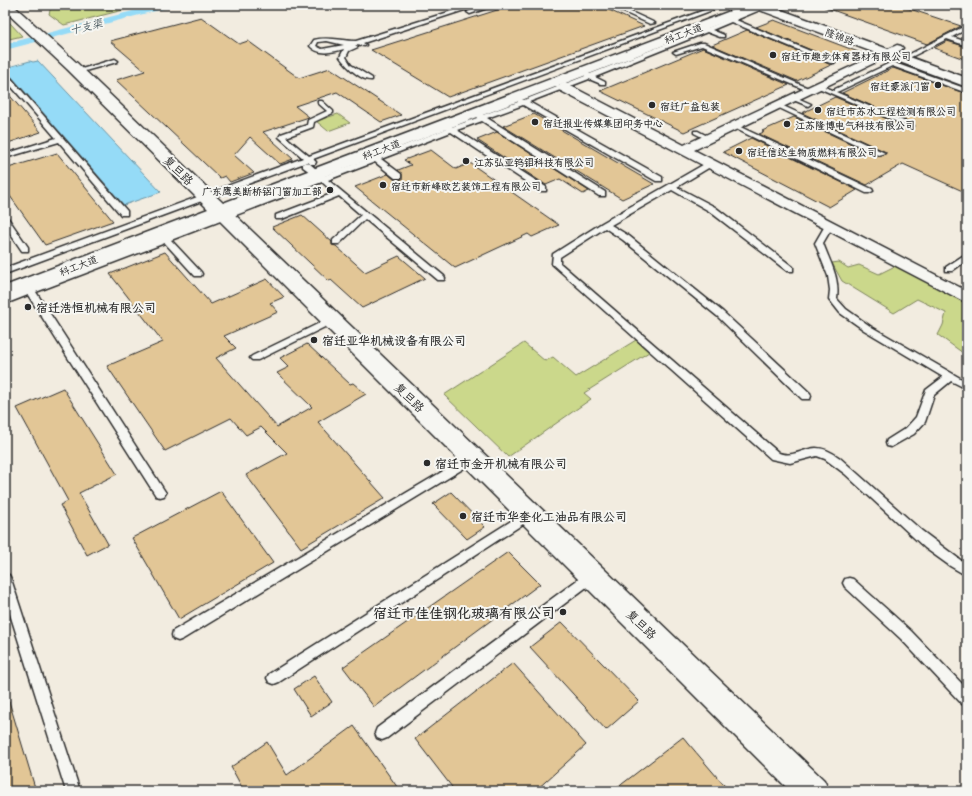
<svg xmlns="http://www.w3.org/2000/svg" width="972" height="796" viewBox="0 0 972 796" font-family="'Playpen Sans','LXGW WenKai TC',sans-serif">
	<style>
		.green { fill: #cbd88b; stroke: #7b825b }
		.water { fill: #95dbf7; stroke: #6b95a5 }
		.lines { fill: none; stroke-linecap: round; stroke-linejoin: round }
		.canal { fill: #95dbf7; fill-rule: evenodd }
		.building { fill: #e2c696; stroke: #2b2b2b }
		.lane-casing { stroke: #2b2b2b; stroke-width: 3 }
		.street-casing { stroke: #2b2b2b; stroke-width: 3 }
		.secondary-casing { stroke: #2b2b2b; stroke-width: 3 }
		.lane { fill: #f6f6f2; fill-rule: evenodd }
		.street { fill: #f6f6f2; fill-rule: evenodd }
		.secondary { fill: #f6f6f2; fill-rule: evenodd }
		.poi-dot { fill: #2b2b2b; stroke: #f6f6f2; stroke-width: 1.5 }
		.labels { text-anchor: middle; dominant-baseline: central; stroke-width: 4; stroke-linejoin: round; paint-order: stroke }
		.far-street-label { font-size: 10px; fill: #2b2b2b; stroke: #f6f6f2 }
		.far-poi-label { font-size: 10px; font-weight: bold; fill: #2b2b2b; stroke: #f6f6f2; text-anchor: start }
		.far-water-label { font-size: 11px; font-style: italic; fill: #46575e; stroke: #f6f6f2 }
		.street-label { font-size: 12px; fill: #2b2b2b; stroke: #f6f6f2 }
		.poi-label { font-size: 12px; font-weight: bold; fill: #2b2b2b; stroke: #f6f6f2; text-anchor: start }
		.near-poi-label { font-size: 14px; font-weight: bold; fill: #2b2b2b; stroke: #f6f6f2; text-anchor: end }
	</style>
	<rect width="100%" height="100%" fill="#f2ece0"/>
	<filter id="ink" filterUnits="userSpaceOnUse"><feTurbulence type="fractalNoise" baseFrequency=".025" numOctaves="2"/><feDisplacementMap in="SourceGraphic" scale="8" xChannelSelector="R" yChannelSelector="G"/><feConvolveMatrix kernelMatrix="1 2 1 2 8 2 1 2 1" color-interpolation-filters="sRGB"/></filter>
	<g filter="url(#ink)">
		<path class="green" d="M55,5H143L64,25L49,14L51,7Z
			M5,22L10,23L22,36L5,40Z
			M338,114L350,123L328,131L316,121Z
			M839,262L848,268L859,265L879,274L897,265L967,302V351L963,353L938,335L943,325L946,313L917,299L894,313L842,281L832,263Z
			M636,340L649,352L584,393L591,399L508,457L444,395L524,343L545,361L553,357L576,377Z"/>
		<path class="water" d="M30,61L33,62L38,61L161,192L124,205L12,77L5,76V68Z"/>
		<g class="lines">
			<path class="canal" d="M156,5H172L170,7L5,50V44Z"/>
		</g>
		<path class="building" d="M513,5H598L644,26L448,97L371,50Z
			M825,5H898L961,26L927,44L824,7Z
			M201,17L239,44L248,41L299,78L330,68L401,115L381,122L337,92L295,106L309,117L263,132L293,159L280,164L250,137L234,155L254,173L230,182L225,176L220,178L116,80L145,71L110,41Z
			M774,20L861,53L835,63V60L756,27Z
			M747,30L829,64H833L797,81L712,45Z
			M947,41L967,47V60L934,48Z
			M703,48L789,85L684,132L600,91Z
			M893,68L967,94V193L903,164L867,185L759,134L764,132L762,131L794,117L877,156L885,154L886,152L802,113L835,97L912,129L915,126L914,124L842,93Z
			M5,90L41,132L5,144Z
			M534,114L654,184L622,199L503,126Z
			M497,132L589,191L583,194L560,179L546,185L477,140Z
			M751,138L857,190L829,207L723,152Z
			M431,150L456,169L470,163L559,225L532,237L528,234L455,268L355,187L388,174L395,180L402,179V174L398,170L411,165L404,160Z
			M57,153L113,221L45,245L5,189V169Z
			M302,215L332,242V245L336,246L365,272L399,256L425,278L362,308L331,280L329,281L272,227Z
			M165,252L211,304L267,279L284,297L270,303L278,312L224,336L236,348L216,358L277,427L312,407L277,373L289,367L280,358L307,344L350,384L353,383L366,394L318,422L385,498L301,548L246,475L287,453L261,427L246,435L231,418L165,451L107,366L163,342L110,274Z
			M63,388L117,474L79,493L108,544L87,555L60,505L68,501L17,408Z
			M221,491L273,563L179,619L132,538Z
			M451,492L485,527L467,539L433,504Z
			M508,552L540,584L374,707L343,667Z
			M562,622L639,701L606,730L530,647Z
			M513,663L586,745L535,791H455L415,739Z
			M314,676L332,702L311,716L294,689Z
			M5,698H8L36,791H5Z
			M354,726L400,791H244L231,767L267,742L287,775Z
			M683,737L729,791H613Z"/>
		<g class="lines">
			<g class="lane-casing">
				<path id="lane" d="M471,5H480L363,43L366,45L365,46L355,45L358,47L349,51L346,57L351,65L372,78V80C361,81 346,66 340,57L344,49C333,52 319,56 310,46L314,40C328,36 342,41 356,41ZM327,41L344,45L322,49L316,46L318,42Z
					M487,5H496L470,14L467,12Z
					M608,5H616L655,23L650,24Z
					M718,5H726L313,159L316,162L315,164H309L307,162L5,274V268L303,158L279,137L281,134L307,125L308,120L327,111L318,103V101H322L333,111V113L314,122L313,127L286,137L309,156Z
					M764,5H772L736,20L834,61V63H830L731,22L712,30L724,35V37H720L707,32L595,77L605,82V84H601L589,79L529,102L662,177V181H656L523,105L487,118L605,192V196H599L482,121L457,130L546,187V191H540L451,132L381,159L401,174V178H395L375,162L328,180L444,276L445,278L444,280H438L365,219L339,244H333V240L361,215L339,196L282,219H276V215L334,193L322,182L171,240L201,272L202,274L201,276H195L165,243L36,292L164,490L166,493L164,496L160,497L156,496L28,295L5,304V298L25,290L23,286L24,284H30L32,287L161,238L159,236L160,234H163L167,236L318,178L303,167V163H309L324,176L370,158L368,156L369,154L377,156L446,129L447,127H452L477,118V115H483L518,102V99L524,100L585,76V74H590L702,30L701,27L707,28Z
					M967,25V29L952,37L967,42V46L947,39L905,60L900,59Z
					M700,43H704L813,90L808,91L702,46L676,54L673,52Z
					M115,59L118,61L117,62L78,73L75,71Z
					M892,62L967,89V93L892,66L839,91L836,92L913,125L914,126L911,128L814,86L817,84L835,91V89Z
					M7,75L9,76L127,211V215H121L59,142L5,158V154L56,138L5,79V76Z
					M791,97H795L811,104L808,106L791,99Z
					M775,104H779L885,153L878,155L775,106Z
					M734,124L872,189L873,191L869,193H866L732,127L731,126Z
					M694,131H698L711,138L706,139L694,133Z
					M708,162L715,164L677,187L715,207L793,267V271H787L709,211L672,190L611,225L629,236L723,312L810,393L811,396L810,399H802L717,316L623,240L605,228L560,257V263L779,453C793,458 802,449 816,448C825,448 833,453 840,458L922,531L967,565V576L950,566L925,548L845,474L825,459L817,456L790,463L771,459L552,264L553,254L602,223Z
					M5,218H8L28,247V251H22L5,226Z
					M826,224H832L833,226L823,243C830,263 840,277 837,299L846,309L870,326L967,382V389L951,381L934,395L925,422L914,434L891,447L887,446L886,443L887,440L906,428L916,417L926,390L943,377L864,330L840,313L829,299L830,290L828,276L815,243Z
					M967,253V260L952,271H946V267Z
					M332,317L335,318L337,320L335,322L258,360H252L250,358L252,356Z
					M472,454L476,455L477,458L476,461L183,639L178,641L173,639L172,635L173,631Z
					M530,509L534,511L536,514L534,517L279,682L274,684L269,682L267,678L269,674Z
					M592,571L596,572L598,576L596,580L387,738L382,740L377,738L375,733L377,728L588,572Z
					M5,574L9,575L11,579L80,791H66L5,598Z
					M849,578L853,579L911,631L967,689V706L962,704L901,639L845,587L843,583L845,579Z"/>
			</g>
			<g class="street-casing">
				<path id="street" d="M897,45L901,46L903,48L901,50L694,150L967,291V303L559,90L557,87L563,83L567,84L684,145Z"/>
			</g>
			<g class="secondary-casing">
				<path id="secondary" d="M5,5H13L77,63L223,203L746,5H768L967,78V87L757,9L232,212L824,780L829,791H790L217,218L5,299V286L208,209L67,69L5,11Z"/>
			</g>
			<use href="#lane" class="lane"/>
			<use href="#street" class="street"/>
			<use href="#secondary" class="secondary"/>
		</g>
	</g>
	<g class="poi-dot">
		<circle cx="773" cy="55" r="4"/>
		<circle cx="938" cy="85" r="4"/>
		<circle cx="652" cy="105" r="4"/>
		<circle cx="818" cy="110" r="4"/>
		<circle cx="535" cy="122" r="4"/>
		<circle cx="787" cy="124" r="4"/>
		<circle cx="739" cy="151" r="4"/>
		<circle cx="466" cy="161" r="4"/>
		<circle cx="383" cy="185" r="4"/>
		<circle cx="330" cy="190" r="4"/>
		<circle cx="28" cy="307" r="4"/>
		<circle cx="314" cy="340" r="4"/>
		<circle cx="427" cy="463" r="4"/>
		<circle cx="463" cy="516" r="4"/>
		<circle cx="563" cy="612" r="4"/>
	</g>
	<g class="labels">
		<g class="far-street-label">
			<text transform="translate(683 33) rotate(-21)">科工大道</text>
			<text transform="translate(840 36) rotate(20)">隆锦路</text>
			<text transform="translate(381 149) rotate(-21)">科工大道</text>
			<text transform="translate(78 265) rotate(-21)">科工大道</text>
		</g>
		<g class="far-poi-label">
			<text x="781" y="55">宿迁市趣步体育器材有限公司</text>
			<text x="930" y="85" text-anchor="end">宿迁豪派门窗</text>
			<text x="660" y="105">宿迁广益包装</text>
			<text x="826" y="110">宿迁市苏水工程检测有限公司</text>
			<text x="543" y="122">宿迁报业传媒集团印务中心</text>
			<text x="795" y="124">江苏隆博电气科技有限公司</text>
			<text x="747" y="151">宿迁信达生物质燃料有限公司</text>
			<text x="474" y="161">江苏弘亚钨钼科技有限公司</text>
			<text x="391" y="185">宿迁市新峰欧艺装饰工程有限公司</text>
			<text x="322" y="190" text-anchor="end">广东鹰美断桥铝门窗加工部</text>
		</g>
		<g class="far-water-label">
			<text transform="translate(86 26) rotate(-14)">十支渠</text>
		</g>
		<g class="street-label">
			<text transform="translate(179 170) rotate(44)">复旦路</text>
			<text transform="translate(410 397) rotate(44)">复旦路</text>
			<text transform="translate(642 624) rotate(44)">复旦路</text>
		</g>
		<g class="poi-label">
			<text x="36" y="307">宿迁浩恒机械有限公司</text>
			<text x="322" y="340">宿迁亚华机械设备有限公司</text>
			<text x="435" y="463">宿迁市金开机械有限公司</text>
			<text x="471" y="516">宿迁市华奎化工油品有限公司</text>
		</g>
		<g class="near-poi-label">
			<text x="555" y="612">宿迁市佳佳钢化玻璃有限公司</text>
		</g>
	</g>
	<rect width="972" height="796" fill="none" stroke="#f6f6f2" stroke-width="20"/>
	<rect x="10" y="10" width="952" height="776" fill="none" stroke="#2b2b2b" stroke-width="1.5" filter="url(#ink)"/>
</svg>
